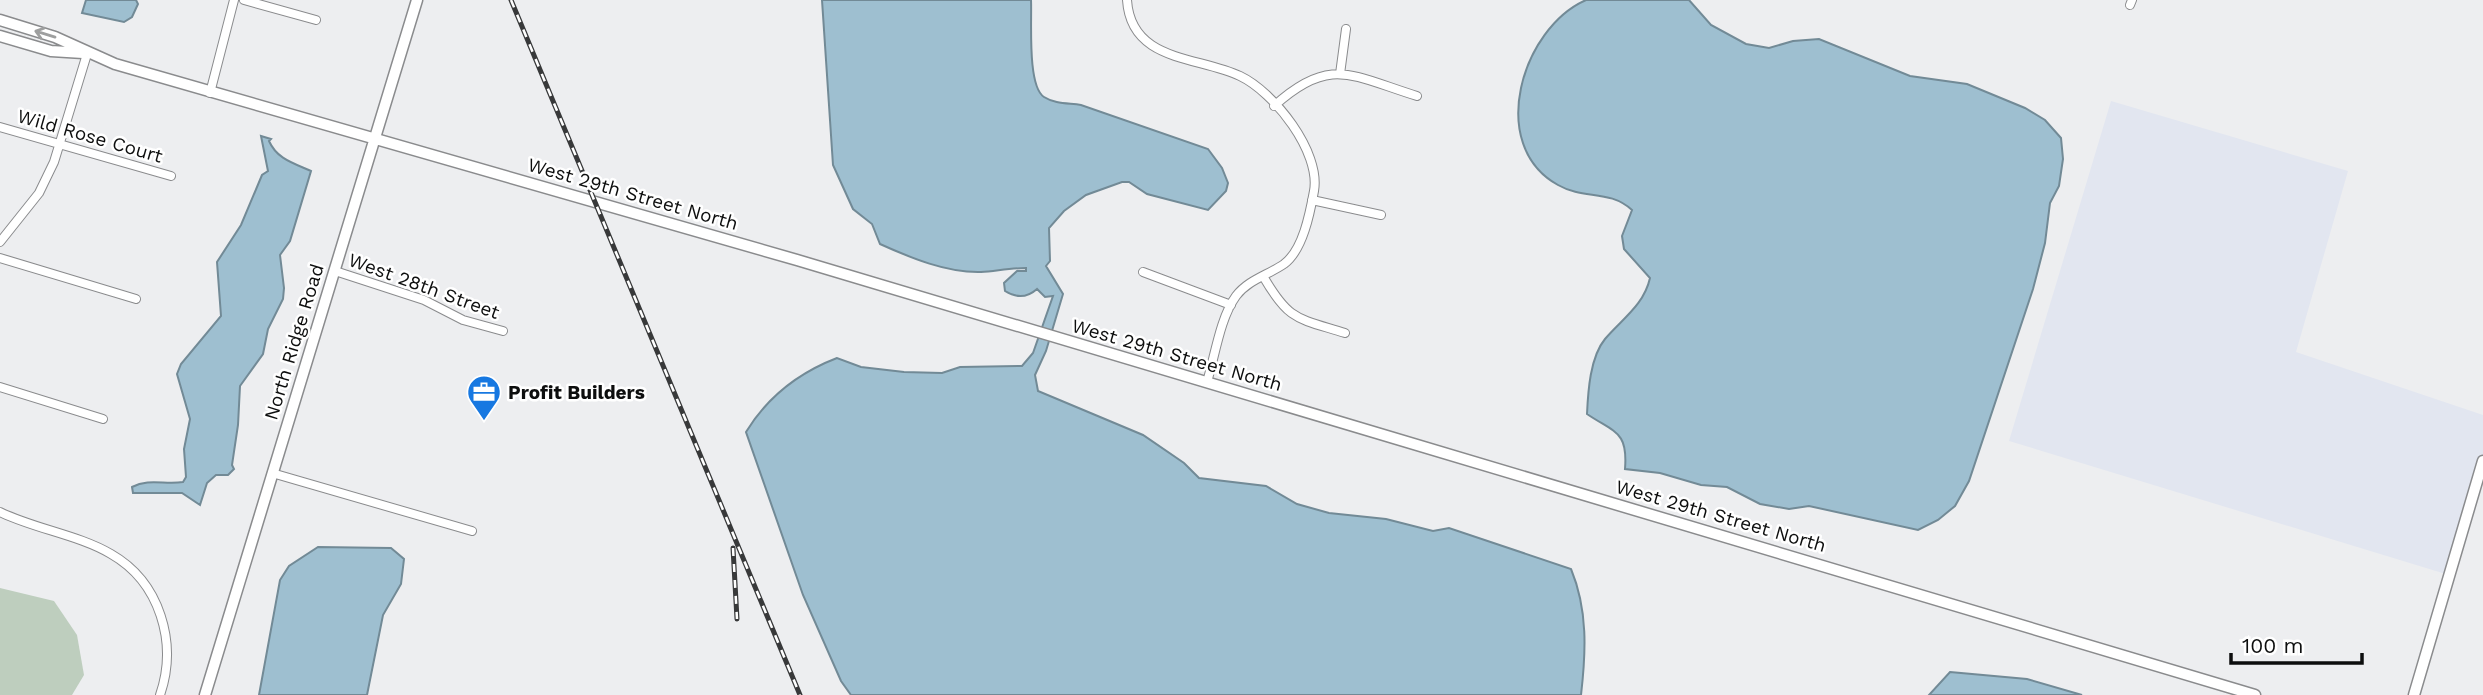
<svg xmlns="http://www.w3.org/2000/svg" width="2483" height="695" viewBox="0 0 2483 695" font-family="'Work Sans',sans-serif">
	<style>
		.built { fill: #e2e6f0 }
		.green { fill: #becebe }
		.water { fill: #9ebfd0; stroke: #728a96; stroke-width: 2 }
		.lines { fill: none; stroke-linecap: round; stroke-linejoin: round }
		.street-casing { stroke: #8a8b8d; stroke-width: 10 }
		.secondary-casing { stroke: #8a8b8d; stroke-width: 13 }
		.street { stroke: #fff; stroke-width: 8 }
		.secondary { stroke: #fff; stroke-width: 10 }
		.rail-casing { stroke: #38393a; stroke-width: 5 }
		.rail { stroke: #fff; stroke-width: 2.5; stroke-dasharray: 8; stroke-linecap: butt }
		.oneway { stroke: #9e9f9f }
		.labels { text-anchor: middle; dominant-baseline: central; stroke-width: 5; stroke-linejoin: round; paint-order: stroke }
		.street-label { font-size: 19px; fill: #0d0e0e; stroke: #fff }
		.poi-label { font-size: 19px; font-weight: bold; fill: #0d0e0e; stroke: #fff; text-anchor: start }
	</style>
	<rect width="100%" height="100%" fill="#edeef0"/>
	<path class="built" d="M2111,101L2348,171L2296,352L2483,415V461L2449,575L2009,441Z"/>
	<path class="green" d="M0,588L54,601L77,635L84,675L72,695H0Z"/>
	<path class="water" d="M86,0H136L138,4L132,17L124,22L82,13Z
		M822,0H1031C1032,20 1027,86 1044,97C1055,104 1068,103 1081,105L1208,149L1222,168L1228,183L1226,191L1208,210L1147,194L1129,182H1122L1086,195L1064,211L1049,228L1050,261L1046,266L1063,294L1046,351L1035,375L1038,391L1143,435L1184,463L1199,478L1266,486L1297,504L1329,513L1386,519L1433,531L1449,528L1571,569C1588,610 1586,652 1581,695H851L841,681L803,595L746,432C768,396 798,373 837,358L861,367L904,372L942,373L960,367L1022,366L1033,353L1053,296L1045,297L1037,289C1027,298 1016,298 1005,291L1004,283L1017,271H1026V268C1010,268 996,271 981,272C947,273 911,258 880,244L872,224L853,209L833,165Z
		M1586,0H1689L1711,25L1746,44L1769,48L1793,41L1819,39L1910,76L1967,84L2025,108L2045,120L2061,138L2063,159L2059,186L2050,203L2045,243L2033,289L1969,481L1955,506L1938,520L1918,530L1809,506L1789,509L1760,504L1727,487L1701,485L1660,473L1625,469C1628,431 1615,433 1587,414C1588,392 1590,357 1605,339C1622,319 1644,305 1650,278L1624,249L1622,236L1632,210C1609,189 1584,200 1558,185C1486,145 1522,28 1586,0Z
		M261,136L271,139L269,141C277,159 293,163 311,171L290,241L280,255L284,288L283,299L268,329L263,354L240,386L238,425L232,465L234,469L228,475H216L207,483L200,505L182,493H133L132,487C149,478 165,485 183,482L186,477L184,449L190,419L177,374L181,364L221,316L217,262L241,225L262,175L268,171Z
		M318,547L391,548L404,559L401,584L383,615L367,695H259L280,580L289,566Z
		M1950,672L2027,679L2082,695H1929Z"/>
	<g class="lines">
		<g class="street-casing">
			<path id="street" d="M244,0L316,20
				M1127,0C1131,62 1197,56 1240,76C1274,92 1321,152 1314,191C1310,213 1303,250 1284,264C1268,275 1248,280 1236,296C1220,318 1215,356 1207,382
				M2130,5L2132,0
				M1340,74L1346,29
				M210,93L234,0
				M1274,106C1330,55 1352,76 1417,96
				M0,127L171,176
				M1312,200L1381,215
				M0,242L39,193L54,162L87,54
				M0,258L136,299
				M335,271L424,300L463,320L503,331
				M1143,272L1231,305
				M1263,276C1289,321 1297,318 1345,333
				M0,387L103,419
				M272,473L472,531
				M0,512C35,529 79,535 111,554C160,582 178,643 160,695"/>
		</g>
		<g class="secondary-casing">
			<path id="secondary" d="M0,20L55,37L115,64L797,260L2255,695
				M0,36L51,51L83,53
				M205,695L417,0
				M2414,695L2483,461"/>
		</g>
		<use href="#street" class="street"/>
		<use href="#secondary" class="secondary"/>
		<g class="rail-casing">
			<path id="rail" d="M511,0L800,695
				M733,548L737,619"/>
		</g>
		<use href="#rail" class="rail"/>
	</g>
	<defs><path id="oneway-shaft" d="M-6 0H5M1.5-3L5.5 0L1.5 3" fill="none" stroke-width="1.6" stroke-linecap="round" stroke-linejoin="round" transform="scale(1.75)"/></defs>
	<use class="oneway" href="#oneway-shaft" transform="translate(45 34) rotate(-163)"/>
	<defs>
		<g id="office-pin" transform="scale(1.75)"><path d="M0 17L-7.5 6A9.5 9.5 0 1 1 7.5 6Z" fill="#1778e1" stroke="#fff"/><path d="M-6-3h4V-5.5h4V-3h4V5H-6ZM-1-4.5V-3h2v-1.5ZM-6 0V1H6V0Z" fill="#fff"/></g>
	</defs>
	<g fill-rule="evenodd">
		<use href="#office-pin" x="484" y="392"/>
	</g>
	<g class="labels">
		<g class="street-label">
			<text transform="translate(90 136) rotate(16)">Wild Rose Court</text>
			<text transform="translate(633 194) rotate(16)">West 29th Street North</text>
			<text transform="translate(424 286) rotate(20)">West 28th Street</text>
			<text transform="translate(294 342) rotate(-73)">North Ridge Road</text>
			<text transform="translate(1177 355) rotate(16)">West 29th Street North</text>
			<text transform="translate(1721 516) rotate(16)">West 29th Street North</text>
		</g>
		<g class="poi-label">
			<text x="508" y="392">Profit Builders</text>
		</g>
	</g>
	<path d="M2231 653v10h131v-10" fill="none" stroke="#0d0e0e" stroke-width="3.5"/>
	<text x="2242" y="653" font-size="21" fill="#0d0e0e" stroke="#ffffff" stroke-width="5" paint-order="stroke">100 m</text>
</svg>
